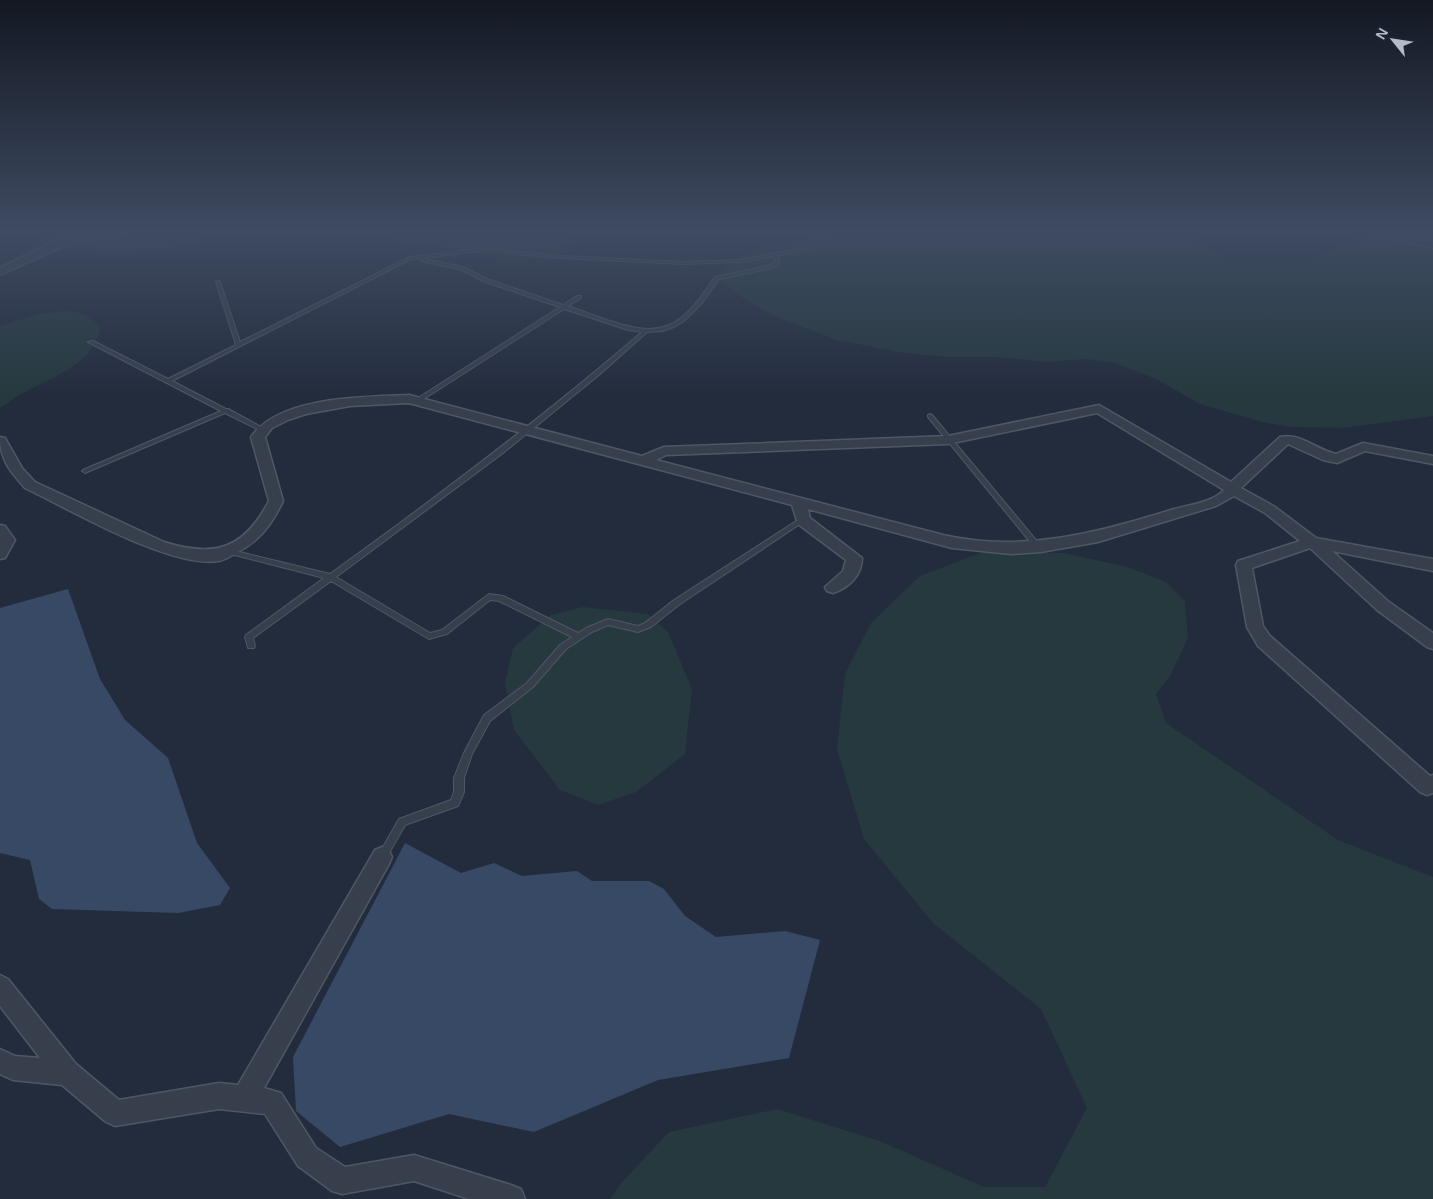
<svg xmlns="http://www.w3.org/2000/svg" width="1433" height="1199" viewBox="0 0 1433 1199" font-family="Arial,sans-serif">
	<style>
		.green { fill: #25393e }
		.water { fill: #384966 }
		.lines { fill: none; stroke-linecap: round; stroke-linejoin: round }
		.lane-casing { stroke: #4f5765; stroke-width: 2 }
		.street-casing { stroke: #4f5765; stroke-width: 3 }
		.lane { fill: #373f4d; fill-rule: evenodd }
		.street { fill: #373f4d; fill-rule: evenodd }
	</style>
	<rect width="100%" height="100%" fill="#232c3d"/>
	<path class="green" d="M45,229H218C213,233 208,238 202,240C164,255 79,255 39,244Z
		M352,229H576C573,244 555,258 540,259C519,261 495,256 474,252C437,247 401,241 364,234Z
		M841,229H1200L1199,243L1223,258L1294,263L1323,256L1373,231L1385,229H1433V416L1343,428L1291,427L1262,422L1200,404L1156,379L1115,363L1087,359L1047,362L995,357H947L904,353L837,340L774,316L738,295L722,281V271C747,244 805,238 841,229Z
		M68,311L85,314L100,327C94,365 52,377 23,393C15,397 8,403 0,408V326L39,314Z
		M983,552L1063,553L1128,567L1166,582L1185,601L1188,638L1170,676L1156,694L1166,723L1338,840L1433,877V1199H610L623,1181L669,1132L777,1109L880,1141L984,1187H1045L1087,1108L1041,1009L933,923L864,839L837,749L845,674L871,623L920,576Z
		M583,607L648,614L668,632L692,689L685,754L636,792L598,805L560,790L514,730L505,683L513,648L551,615Z"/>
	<path class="water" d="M68,589L100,679L125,720L168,758L197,843L230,888L220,905L178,913L52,909L39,899L30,860L0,853V608Z
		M405,843L461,873L494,863L522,876L577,871L592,881H649L664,889L685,916L716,937L785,931L820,940L789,1058L658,1080L534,1132L449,1114L340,1147L296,1111L293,1057Z"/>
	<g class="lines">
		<g class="lane-casing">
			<path id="lane" d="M716,229C721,229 725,231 731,232C765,233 800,224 833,239V244L777,256L779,259L778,264L772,268L719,279L702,303L684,321L674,327L662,331L647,332L600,374L503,453L336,577L430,633L442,630L489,594L503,596L578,633L586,628L608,619L638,626L645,623L674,600L801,518H805L806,520L680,604L651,627L638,632L608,625L592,632L566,649L533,687L490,721L472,754L464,778V792L458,806L405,825L385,860L382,862L379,860L377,857L379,854L399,819L451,800L454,792V778L464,753L484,715L527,683L560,645L572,637L499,601L490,600L447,634L429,639L331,581L253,638L255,646L254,648H248L245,637L246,635L324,578L227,553L223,551L227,549L330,574C437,497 542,418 642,332L628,330L564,309L419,402H415V400L560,307L483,281L460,269L425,262L419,258L411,259L172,381L226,409H229L230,410L263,428V430H259L225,413L85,473L82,471L83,470L221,411L88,342L93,341L168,379L236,345L216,282L218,281L220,282L240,342L410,257L495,247L516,252L563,256L682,262L741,260L829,243V241C794,224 754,240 717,232ZM495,249L516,254L563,258L682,264L741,262L773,256L775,259L774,263L769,266L715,277C705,291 695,307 681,318C656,337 630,327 604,319C592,315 580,310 568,306L581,298V296H577L563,305L487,279L463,267L428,260L425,258Z
				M930,414L932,415L1040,545L1042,547L1040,549H1036L928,417V415Z"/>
		</g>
		<g class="street-casing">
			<path id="street" d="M109,229H139L134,232L70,243L0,275V268L52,242Z
				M1353,229H1371L1433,242V248Z
				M409,395L642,456L664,447L948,436L1099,405L1231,482L1280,437C1300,432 1317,450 1336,454L1363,443L1433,456V464L1365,451L1337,463L1323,460L1288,444L1241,488L1275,507L1316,538L1433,559V571L1332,551L1389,602L1433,633V649L1427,647L1377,610L1310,548L1252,568L1263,626L1270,636L1430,776L1433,775V793L1427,795L1420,792L1258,646L1247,627L1236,565L1238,561L1300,541L1265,513L1234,496L1216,506L1098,542L1041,552L1011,554L952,548L808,509L810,518L862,558C862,575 849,588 833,593L827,591L825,587L843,571L846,560L798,524L792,505L409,403L350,406L306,414L288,420L272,428L265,437L283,501C272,524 260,541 236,553C231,556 225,560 219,561C171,569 71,510 25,488C10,471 0,460 0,437L5,438L22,468L35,482L164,542C215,558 244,549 269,501L251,437C280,396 363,397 409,395ZM1097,413L1224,490C1213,502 1189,505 1174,509C1098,533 1022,553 943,535L656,460L666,455L948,444Z
				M0,525L5,526L15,540L5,558L0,559Z
				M382,847L389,850L392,857L389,864L264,1088L281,1093L316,1148L345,1167L414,1155L511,1185L521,1189L525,1199H469L414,1181L342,1194L332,1191L298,1166L265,1114L219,1109L115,1126L106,1122L62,1085L13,1080L0,1074V1049L15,1056L40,1058L0,1006V975L8,979L76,1064L119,1100L219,1083L238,1085L375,850Z"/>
		</g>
		<use href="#lane" class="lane"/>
		<use href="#street" class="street"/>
	</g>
	<linearGradient id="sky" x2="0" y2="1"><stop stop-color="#131822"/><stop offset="0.58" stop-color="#3f4b62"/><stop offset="1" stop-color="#3f4b62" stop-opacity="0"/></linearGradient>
	<rect width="1433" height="397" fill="url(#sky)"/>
	<g transform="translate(1393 40) rotate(300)" stroke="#1c2432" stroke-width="4" paint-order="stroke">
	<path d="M0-4L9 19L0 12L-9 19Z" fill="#b3bac8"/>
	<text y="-8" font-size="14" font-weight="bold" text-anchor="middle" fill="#b3bac8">N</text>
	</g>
</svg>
